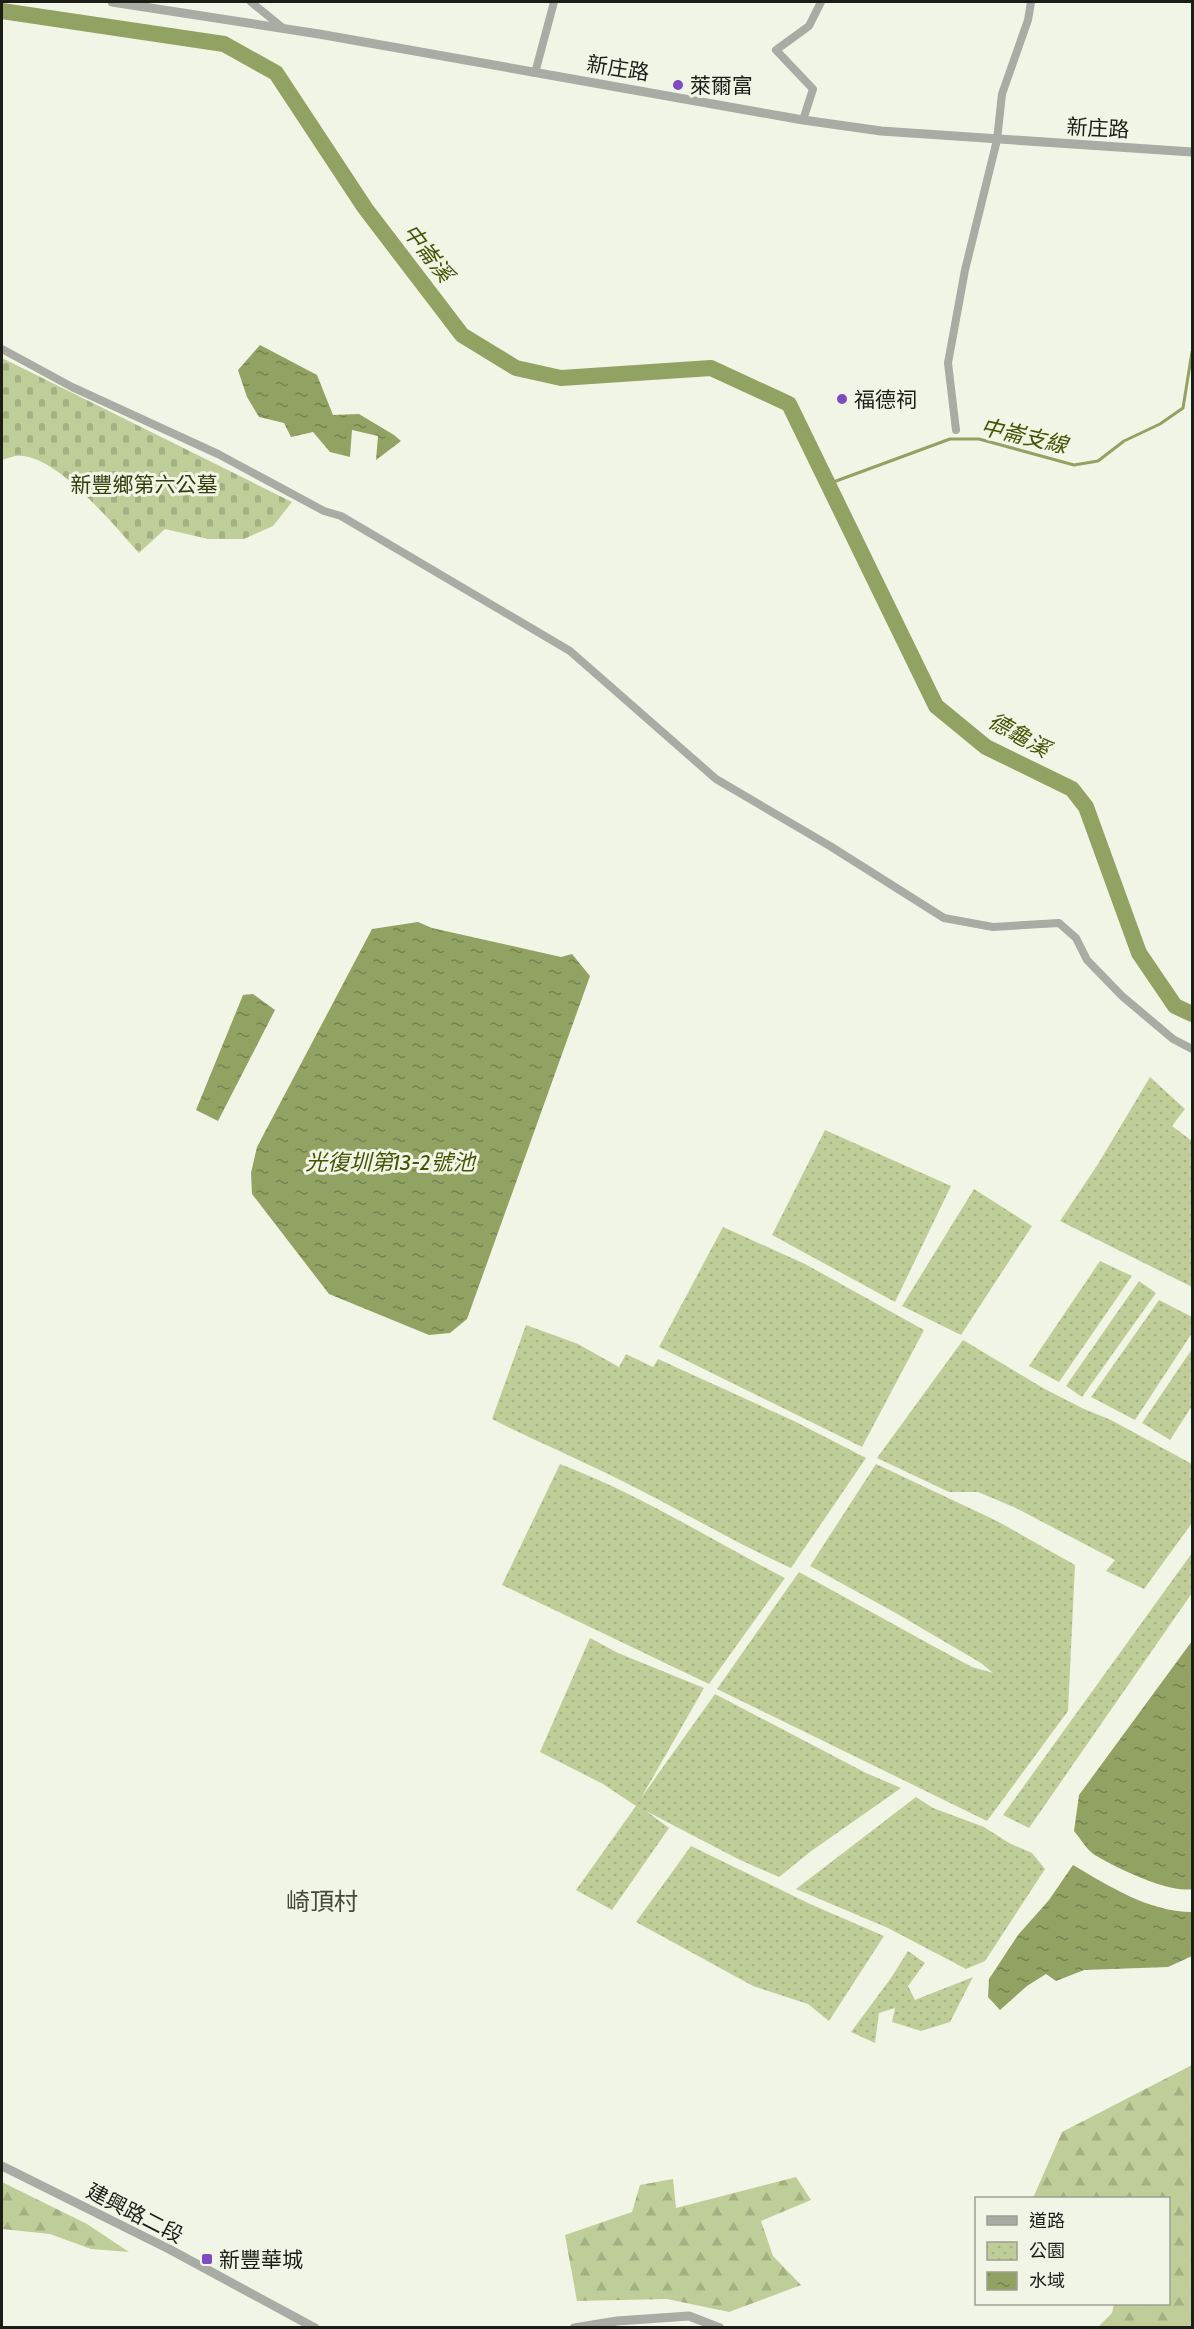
<svg xmlns="http://www.w3.org/2000/svg" width="1194" height="2329" viewBox="0 0 1194 2329" font-family="Cabin,'Noto Sans TC',sans-serif">
	<style>
		.forest { fill: url(#forest-firs) }
		.cemetery { fill: url(#cemetery-stones) }
		.park { fill: url(#park-dots) }
		.water { fill: url(#water-ripples) }
		.lines { fill: none; stroke-linecap: round; stroke-linejoin: round }
		.stream { stroke: #92a262; stroke-width: 3 }
		.river { stroke: #92a262; stroke-width: 16 }
		.minor { stroke: #a9aba5; stroke-width: 8 }
		.tertiary { stroke: #a9aba5; stroke-width: 9 }
		.poi-dot { fill: #7e4bc2; stroke: #f1f5e5; stroke-width: 2 }
		.labels { text-anchor: middle; dominant-baseline: central; stroke-width: 6; stroke-linejoin: round; paint-order: stroke }
		.street-label { font-size: 21px; fill: #1c1d17; stroke: #f1f5e5 }
		.poi-label { font-size: 21px; fill: #1c1d17; stroke: #f1f5e5; text-anchor: start }
		.park-label { font-size: 21px; fill: #333d0b; stroke: #f1f5e5 }
		.water-label { font-size: 22px; font-style: italic; fill: #465305; stroke: #f1f5e5 }
		.quarter-label { font-size: 24px; fill: #44473a; stroke: #f1f5e5 }
	</style>
	<defs>
		<pattern id="forest-firs" width="22" height="20" patternUnits="userSpaceOnUse" patternTransform="scale(1.5)"><rect width="22" height="20" fill="#bfcd98"/><path d="M5 1l3.5 6h-7zM16 11l3.5 6h-7z" fill="#a4b082"/></pattern>
		<pattern id="cemetery-stones" width="16" height="16" patternUnits="userSpaceOnUse" patternTransform="scale(1.5)"><rect width="16" height="16" fill="#bfcd98"/><path d="M2 7V4a2 2 0 0 1 4 0v3zM10 15v-3a2 2 0 0 1 4 0v3z" fill="#a4b082"/></pattern>
		<pattern id="park-dots" width="8" height="8" patternUnits="userSpaceOnUse" patternTransform="scale(1.5)"><rect width="8" height="8" fill="#bfcd98"/><path d="M2 2h.1M6 6h.1" fill="none" stroke="#a4b082" stroke-width="1.8" stroke-linecap="round"/></pattern>
		<pattern id="water-ripples" width="26" height="14" patternUnits="userSpaceOnUse" patternTransform="scale(1.5)"><rect width="26" height="14" fill="#92a262"/><path d="M2 4q2-2 4 0t4 0M15 11q2-2 4 0t4 0" fill="none" stroke="#768350"/></pattern>
	</defs>
	<rect width="100%" height="100%" fill="#f1f5e5"/>
	<path class="forest" d="M1192,2065V2327H1098L1112,2313L1114,2304H1168V2198H1033L1062,2132Z
		M796,2177L811,2200L761,2221L773,2256L801,2285L729,2312L667,2299L577,2301L565,2235L632,2212L640,2185L673,2179L676,2208Z
		M2,2182L87,2224L129,2252L91,2249L50,2234L2,2229Z"/>
	<path class="cemetery" d="M2,358L292,502L273,526L244,539H208L165,529L139,553C114,526 54,450 15,456C10,457 6,459 2,460Z"/>
	<path class="park" d="M1150,1077L1185,1109L1172,1126L1192,1141V1287L1060,1221L1098,1164Z
		M825,1130L951,1186L895,1302L772,1235Z
		M974,1189L1032,1226L961,1335L902,1306Z
		M723,1227L805,1264L924,1330L862,1447L659,1347Z
		M1100,1261L1132,1276L1059,1382L1029,1366Z
		M1139,1281L1156,1293L1082,1397L1066,1386Z
		M1159,1300L1192,1317V1333L1135,1420L1091,1397Z
		M526,1325L578,1344L619,1367L626,1354L653,1367L658,1359L794,1421L866,1458L791,1568C727,1539 667,1502 604,1472C567,1454 529,1438 492,1419Z
		M963,1340L1043,1388L1084,1409L1111,1420L1192,1464V1523L1144,1589L1106,1571L1115,1560L1016,1508L978,1492H949L877,1458Z
		M1192,1349V1406L1170,1440L1142,1423Z
		M560,1464C639,1494 710,1539 785,1578L709,1684L502,1585Z
		M876,1464L997,1521L1075,1565L1068,1711L987,1821L717,1689L799,1572L933,1646L972,1667L993,1673L981,1663L894,1612L810,1566Z
		M1192,1553V1593L1029,1828L1003,1815Z
		M590,1638L618,1653L704,1688L641,1798L715,1694L866,1773L901,1788L810,1852L779,1877L738,1859L646,1811L669,1828L612,1910L576,1890L636,1806L603,1784L540,1752Z
		M916,1797L933,1808L984,1827L1009,1843L1032,1853L1045,1869L985,1961L966,1969L888,1928L796,1889Z
		M691,1846L810,1904L884,1936L829,2021L808,2004L753,1986L636,1922Z
		M908,1951L925,1963L908,1986L915,2000L973,1977L950,2022L921,2031L892,2022L895,2008L879,2013L875,2043L851,2032L891,1978Z"/>
	<path class="water" d="M260,345L317,375L333,415L359,414L394,435L401,441L376,460L378,436L352,430L350,457L330,452L313,432L291,437L284,423L259,417L247,397L238,370Z
		M418,922L432,928L561,957L572,954L590,976L467,1319L450,1333L429,1335L329,1294L252,1194L251,1173L257,1147L372,929Z
		M253,994L275,1010L218,1121L196,1110L243,995Z
		M1192,1641V1889C1170,1894 1111,1866 1092,1853C1085,1847 1080,1838 1074,1831L1079,1795Z
		M1073,1865C1109,1886 1149,1912 1192,1912V1956L1168,1967L1084,1970L1056,1981L1046,1974L1027,1986L1000,2010L988,1997L989,1979L1018,1935L1049,1900Z"/>
	<g class="lines">
		<path class="stream" d="M828,484L950,439H979L1074,465L1098,461L1124,441L1160,424L1183,408L1192,352"/>
		<path class="river" d="M2,11L224,44L276,73L365,208L462,335L516,368L561,378L711,368L789,404L936,706L986,747L1072,789L1086,807L1139,953L1175,1006L1192,1014"/>
		<path class="minor" d="M251,2L283,28
			M535,73L554,2
			M803,120L813,89L776,50L809,26L821,2
			M2,349L72,387L218,454L324,511L341,516L570,651L716,779L830,846L944,918L993,927L1059,923L1076,938L1087,960L1122,996L1173,1039L1192,1049
			M956,430L948,363L965,270L997,140L1002,94L1028,20L1031,2"/>
		<path class="tertiary" d="M112,2L319,34L803,120L881,131L1192,152
			M2,2166L169,2249L315,2328
			M574,2328L617,2321L689,2316L720,2328"/>
	</g>
	<g class="poi-dot">
		<circle cx="678" cy="85" r="6"/>
		<circle cx="842" cy="399" r="6"/>
		<rect x="201" y="2253" width="12" height="12" rx="3"/>
	</g>
	<g class="labels">
		<g class="street-label">
			<text transform="translate(618 68) rotate(9)">新庄路</text>
			<text transform="translate(1098 128) rotate(3)">新庄路</text>
			<text transform="translate(135 2213) rotate(27)">建興路二段</text>
		</g>
		<g class="poi-label">
			<text x="690" y="85">萊爾富</text>
			<text x="854" y="399">福德祠</text>
			<text x="219" y="2259">新豐華城</text>
		</g>
		<g class="park-label">
			<text x="144" y="484">新豐鄉第六公墓</text>
		</g>
		<g class="water-label">
			<text transform="translate(428 253) rotate(52)">中崙溪</text>
			<text transform="translate(1024 436) rotate(13)">中崙支線</text>
			<text transform="translate(1019 735) rotate(29)">德龜溪</text>
			<text x="390" y="1162">光復圳第13-2號池</text>
		</g>
		<g class="quarter-label">
			<text x="322" y="1901">崎頂村</text>
		</g>
	</g>
	<rect width="1194" height="2329" fill="none" stroke="#1c1d17" stroke-width="6"/>
	<rect x="975" y="2197" width="195" height="108" fill="#f1f5e5" stroke="#9c9f93" stroke-width="1.5"/>
	<rect x="987" y="2216" width="30" height="9" fill="#a9aba5" stroke="#9c9f93" stroke-width="1.5"/>
	<text x="1029" y="2227" font-size="18" fill="#1c1d17">道路</text>
	<rect x="987" y="2242" width="30" height="18" fill="url(#park-dots)" stroke="#9c9f93" stroke-width="1.5"/>
	<text x="1029" y="2257" font-size="18" fill="#1c1d17">公園</text>
	<rect x="987" y="2272" width="30" height="18" fill="url(#water-ripples)" stroke="#9c9f93" stroke-width="1.5"/>
	<text x="1029" y="2287" font-size="18" fill="#1c1d17">水域</text>
</svg>
